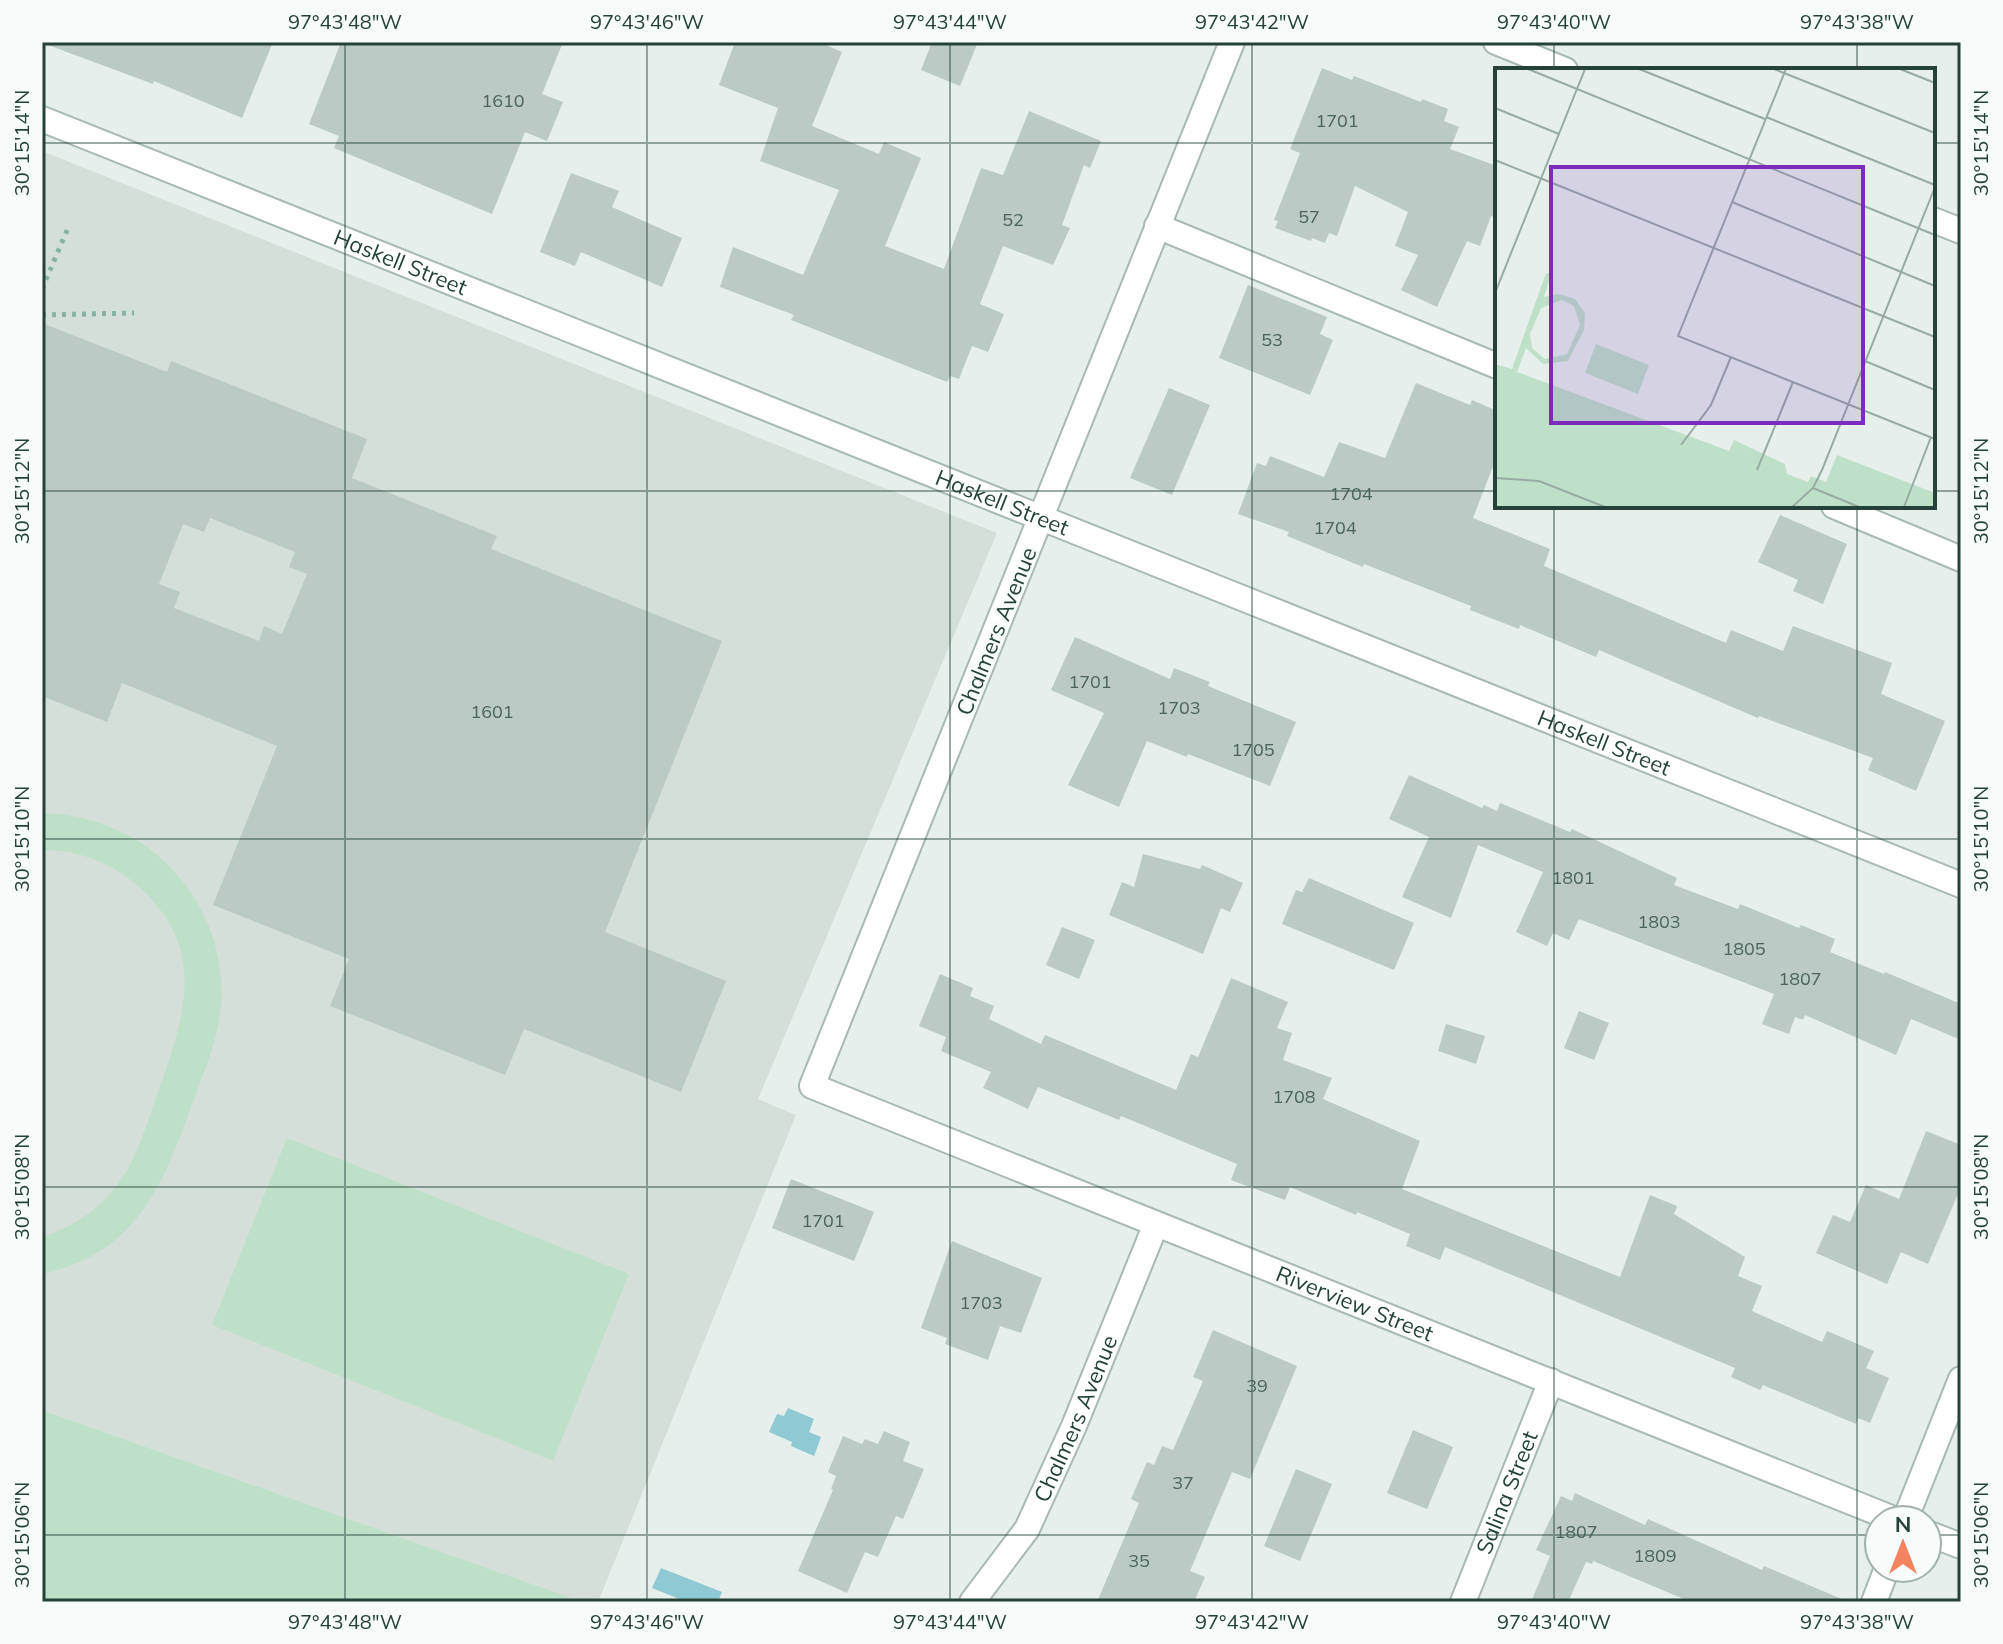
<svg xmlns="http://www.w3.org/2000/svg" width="2003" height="1644" viewBox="0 0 2003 1644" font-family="Mulish,sans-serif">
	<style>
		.built { fill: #d4dfda }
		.green { fill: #bfe0c8 }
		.water { fill: #8ec9d4 }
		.building { fill: #bbcac4; fill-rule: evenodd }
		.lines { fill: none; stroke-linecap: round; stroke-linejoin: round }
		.minor-casing { stroke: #a8b8b2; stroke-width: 28 }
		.path { stroke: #86b3a5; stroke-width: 5; stroke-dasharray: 4 6; stroke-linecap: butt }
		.minor { stroke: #fff; stroke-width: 24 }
		.ticks { fill: none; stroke: #24423a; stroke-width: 2; stroke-opacity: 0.45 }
		.labels { text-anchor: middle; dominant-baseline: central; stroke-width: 6; stroke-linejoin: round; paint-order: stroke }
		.number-label { font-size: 18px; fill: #4a645c }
		.street-label { font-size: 22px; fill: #24423a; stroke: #f7fbf9 }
		.inset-road { fill: none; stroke: #98aaa4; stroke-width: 2 }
		.view { fill: #7b2cbf; fill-opacity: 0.15; stroke: #7b2cbf; stroke-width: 4 }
		.inset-edge { fill: none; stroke: #24423a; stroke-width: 4 }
		.neatline { fill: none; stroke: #24423a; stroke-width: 3 }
		.ticks-label { font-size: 20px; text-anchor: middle; fill: #24423a }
	</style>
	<rect width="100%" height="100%" fill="#e6efeb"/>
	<path class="built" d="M42,151L997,533L758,1099L796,1115L598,1602H582L42,1410Z"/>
	<path class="green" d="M42,814C75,812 112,825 140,842C200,881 233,955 218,1026C212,1054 201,1080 191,1107C163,1187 134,1255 42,1274V1237C80,1225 107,1203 128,1169C141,1143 150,1116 159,1089C186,1014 207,947 138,886C112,863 76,849 42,850Z
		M287,1138L629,1274L553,1461L212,1325Z
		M42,1410L577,1600L582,1602H42Z"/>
	<path class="water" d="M788,1408L814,1419L809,1432L821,1437L814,1456L791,1446L792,1442L769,1432L777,1414L784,1416Z
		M661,1568L722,1592L718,1602H687L652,1588Z"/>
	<path class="building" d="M49,42H273L242,118L154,81L153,84L48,45Z
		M341,42H563L542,94L563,102L547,141L525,132L492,214L334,148L339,136L309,124Z
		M735,42H819L842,52L812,126L879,154L884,142L921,158L885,246L944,269L981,168L1003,175L1029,111L1101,141L1090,168L1084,165L1062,225L1070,228L1053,265L1003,246L980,304L1004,314L988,352L972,346L959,379L950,376L947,382L791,320L794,315L720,287L733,247L803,275L839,190L760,161L778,108L719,85Z
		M932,42H978L960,86L921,70Z
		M1322,68L1352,80L1354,76L1421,102L1422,99L1448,109L1444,121L1459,127L1450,149L1497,166V218L1491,216L1480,246L1467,241L1437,307L1401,290L1418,255L1395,246L1408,212L1355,186L1337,236L1329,233L1325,243L1312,238L1311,241L1275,228L1278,221L1274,220L1300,153L1290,149Z
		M571,173L619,191L612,207L682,238L662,287L581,252L575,266L540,252Z
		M1248,285L1327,317L1320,334L1333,340L1310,395L1219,358Z
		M42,323L167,372L171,361L367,439L352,478L497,536L491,549L722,641L605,932L726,981L681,1092L524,1029L505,1075L330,1006L349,959L213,905L277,746L122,683L107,722L42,696ZM210,518L295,552L289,567L307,574L282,634L264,626L259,641L174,608L180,592L159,584L183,524L204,532Z
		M1416,383L1470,405L1472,400L1497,411V456L1473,518L1550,549L1544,566L1726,643L1731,630L1783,651L1793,626L1892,663L1881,694L1945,721L1916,791L1868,770L1873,758L1759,716L1758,718L1599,650L1596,657L1520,625L1519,629L1470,610L1471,606L1364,564L1363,567L1287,536L1289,532L1238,514L1257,463L1266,466L1270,456L1324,477L1339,442L1385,458Z
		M1169,388L1210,405L1172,495L1130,478Z
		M1780,515L1847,544L1823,604L1793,591L1798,580L1758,562Z
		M1075,637L1170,679L1174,668L1210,682L1208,686L1296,722L1270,786L1188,754L1187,757L1147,741L1119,807L1068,785L1104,713L1051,690Z
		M1409,775L1482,808L1484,805L1497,811L1500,803L1570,832L1572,829L1677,878L1674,885L1738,909L1740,904L1799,928L1801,925L1835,939L1830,952L1884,974L1885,972L1961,1004V1040L1911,1019L1896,1055L1805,1015L1803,1020L1795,1017L1789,1034L1762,1024L1774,994L1579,919L1569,940L1553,933L1547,946L1516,932L1543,872L1478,845L1451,918L1402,897L1429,837L1389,819Z
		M1143,854L1200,869L1202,865L1243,883L1230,912L1221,908L1203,954L1109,915L1122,882L1134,887Z
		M1309,878L1414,923L1394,970L1282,924L1296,890L1302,892Z
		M1062,927L1095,940L1079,979L1046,965Z
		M940,974L973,988L970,996L994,1006L989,1019L1041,1044L1045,1035L1176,1090L1191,1054L1198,1057L1231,978L1288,1002L1277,1028L1292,1033L1283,1060L1332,1078L1323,1099L1420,1141L1402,1189L1620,1277L1650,1195L1677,1206L1674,1214L1745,1257L1738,1276L1762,1286L1752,1311L1822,1342L1827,1331L1874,1351L1866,1368L1889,1378L1870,1423L1858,1418L1856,1424L1763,1385L1760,1390L1731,1377L1735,1368L1445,1247L1440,1260L1406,1246L1410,1234L1357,1212L1356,1215L1290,1187L1285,1200L1231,1180L1237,1164L1121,1116L1119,1120L1038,1087L1028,1109L983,1088L991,1072L941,1051L946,1037L919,1026Z
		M1579,1011L1609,1023L1594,1060L1564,1048Z
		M1446,1024L1485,1036L1476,1064L1438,1051Z
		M1926,1131L1961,1145V1187L1928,1264L1901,1252L1887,1284L1816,1253L1833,1215L1850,1222L1866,1185L1899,1199Z
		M791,1179L874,1212L854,1261L772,1228Z
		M952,1241L1042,1278L1021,1333L1000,1326L988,1360L945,1344L947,1338L921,1328Z
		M1213,1330L1297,1366L1250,1479L1232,1472L1190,1571L1205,1577L1194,1602H1097L1139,1503L1131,1499L1147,1462L1154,1465L1162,1446L1173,1450L1203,1381L1193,1377Z
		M1413,1430L1453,1447L1427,1509L1387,1493Z
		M884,1431L910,1442L903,1461L924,1469L903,1519L896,1516L878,1557L865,1552L847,1593L798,1571L833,1490L831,1489L836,1476L828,1472L843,1436L862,1444L865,1439L878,1444Z
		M1296,1469L1332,1484L1300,1561L1264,1546Z
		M1575,1493L1645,1525L1648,1519L1762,1570L1764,1566L1849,1602H1691L1593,1561L1592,1564L1586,1562L1568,1602H1531L1550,1556L1536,1550L1561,1496L1572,1501Z"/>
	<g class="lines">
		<g class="minor-casing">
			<g id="minor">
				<path id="s1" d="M1232,42L812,1086L1896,1520"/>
				<path d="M1496,42L1565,70"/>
				<path id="s2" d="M42,119L1961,885"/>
				<path d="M1933,220L1961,231"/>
				<path d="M1157,226L1497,366"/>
				<path d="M1834,506L1961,559"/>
				<path d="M1905,1520L1961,1379"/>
				<path d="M1927,1533L1961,1546"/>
				<path id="s3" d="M972,1602L1027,1529L1074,1426L1156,1224"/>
				<path id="s4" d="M1463,1602L1551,1381"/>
				<path d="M1874,1602L1887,1568"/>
			</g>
		</g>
		<path class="path" d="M42,289L68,228
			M42,315L134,313"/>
		<use href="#minor" class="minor"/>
	</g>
	<path class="ticks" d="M43,42V1602M345,42V1602M647,42V1602M950,42V1602M1252,42V1602M1554,42V70M1857,42V70M42,143H1497M1933,143H1961M42,491H1497M1933,491H1961M1554,506V1602M1857,506V1602M42,839H1961M42,1187H1961M42,1535H1879M1927,1535H1961"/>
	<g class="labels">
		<g class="number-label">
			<text x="503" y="100">1610</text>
			<text x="1337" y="120">1701</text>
			<text x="1309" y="216">57</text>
			<text x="1013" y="219">52</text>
			<text x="1272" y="339">53</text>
			<text x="1351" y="493">1704</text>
			<text x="1335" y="527">1704</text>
			<text x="1090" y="681">1701</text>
			<text x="1179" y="707">1703</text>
			<text x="492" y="711">1601</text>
			<text x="1253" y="749">1705</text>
			<text x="1573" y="877">1801</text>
			<text x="1659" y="921">1803</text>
			<text x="1744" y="948">1805</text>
			<text x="1800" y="978">1807</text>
			<text x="1294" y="1096">1708</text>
			<text x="823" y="1220">1701</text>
			<text x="981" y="1302">1703</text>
			<text x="1257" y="1385">39</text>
			<text x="1183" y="1482">37</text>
			<text x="1576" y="1531">1807</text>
			<text x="1655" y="1555">1809</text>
			<text x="1139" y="1560">35</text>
		</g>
		<g class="street-label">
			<text stroke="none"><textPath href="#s2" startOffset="386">Haskell Street</textPath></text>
			<text stroke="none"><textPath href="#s2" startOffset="1034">Haskell Street</textPath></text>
			<text transform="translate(996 631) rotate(-68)">Chalmers Avenue</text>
			<text stroke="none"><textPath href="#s2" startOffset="1682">Haskell Street</textPath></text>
			<text stroke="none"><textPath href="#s1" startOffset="1710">Riverview Street</textPath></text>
			<text stroke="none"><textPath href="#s3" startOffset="212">Chalmers Avenue</textPath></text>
			<text stroke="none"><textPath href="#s4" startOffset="118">Salina Street</textPath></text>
		</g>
	</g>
	<g transform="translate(1495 68)">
		<rect width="440" height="440" fill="#e6efeb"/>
		<path d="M51,205L56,206L49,229L64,226L80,231L90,245L89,262L73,293L48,296L31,280L22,304L234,383L239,372L290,396L292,406L313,414L316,408L331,414L342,387L440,425V439H0V296L17,301ZM67,232L79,238L85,257L72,286L50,291L37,280L35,266L46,240ZM101,276L154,297L143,326L90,305Z" fill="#bfe0c8" fill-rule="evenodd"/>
		<path class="inset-road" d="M33,1L440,167M144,1L270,51M279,1L440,65M291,1L183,268L440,371M405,1L440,15M0,40L64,66M271,49L440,117M0,92L440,269M237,134L440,218M0,225L90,1M370,293L440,322M186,377L216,337L236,289M262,402L298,314M0,410L44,413L110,439M318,420L364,439M297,439L318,420L327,402L440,119M409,439L436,369"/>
		<path class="view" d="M56,99H368V355H56Z"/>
		<rect width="440" height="440" class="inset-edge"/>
	</g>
	<rect width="2003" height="1644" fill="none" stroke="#f7fbf9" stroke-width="88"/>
	<g transform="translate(1903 1544)"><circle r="38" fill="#f7fbf9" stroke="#a3b1ad" stroke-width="2"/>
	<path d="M0-6L14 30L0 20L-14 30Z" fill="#f4845f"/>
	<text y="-12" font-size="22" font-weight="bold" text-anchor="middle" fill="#24423a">N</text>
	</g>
	<rect x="44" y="44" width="1915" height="1556" class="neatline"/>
	<g class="ticks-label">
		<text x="345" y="29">97°43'48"W</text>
		<text x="647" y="29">97°43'46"W</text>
		<text x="950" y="29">97°43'44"W</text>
		<text x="1252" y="29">97°43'42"W</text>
		<text x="1554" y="29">97°43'40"W</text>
		<text x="1857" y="29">97°43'38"W</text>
		<text transform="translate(22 143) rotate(-90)" y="7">30°15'14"N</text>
		<text transform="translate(1981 143) rotate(-90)" y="7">30°15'14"N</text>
		<text transform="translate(22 491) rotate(-90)" y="7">30°15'12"N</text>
		<text transform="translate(1981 491) rotate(-90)" y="7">30°15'12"N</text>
		<text transform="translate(22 839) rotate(-90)" y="7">30°15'10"N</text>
		<text transform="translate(1981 839) rotate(-90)" y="7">30°15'10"N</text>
		<text transform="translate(22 1187) rotate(-90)" y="7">30°15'08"N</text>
		<text transform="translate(1981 1187) rotate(-90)" y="7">30°15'08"N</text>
		<text transform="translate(22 1535) rotate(-90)" y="7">30°15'06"N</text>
		<text transform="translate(1981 1535) rotate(-90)" y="7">30°15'06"N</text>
		<text x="345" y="1629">97°43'48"W</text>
		<text x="647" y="1629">97°43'46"W</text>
		<text x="950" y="1629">97°43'44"W</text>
		<text x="1252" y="1629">97°43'42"W</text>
		<text x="1554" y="1629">97°43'40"W</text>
		<text x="1857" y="1629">97°43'38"W</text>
	</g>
</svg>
